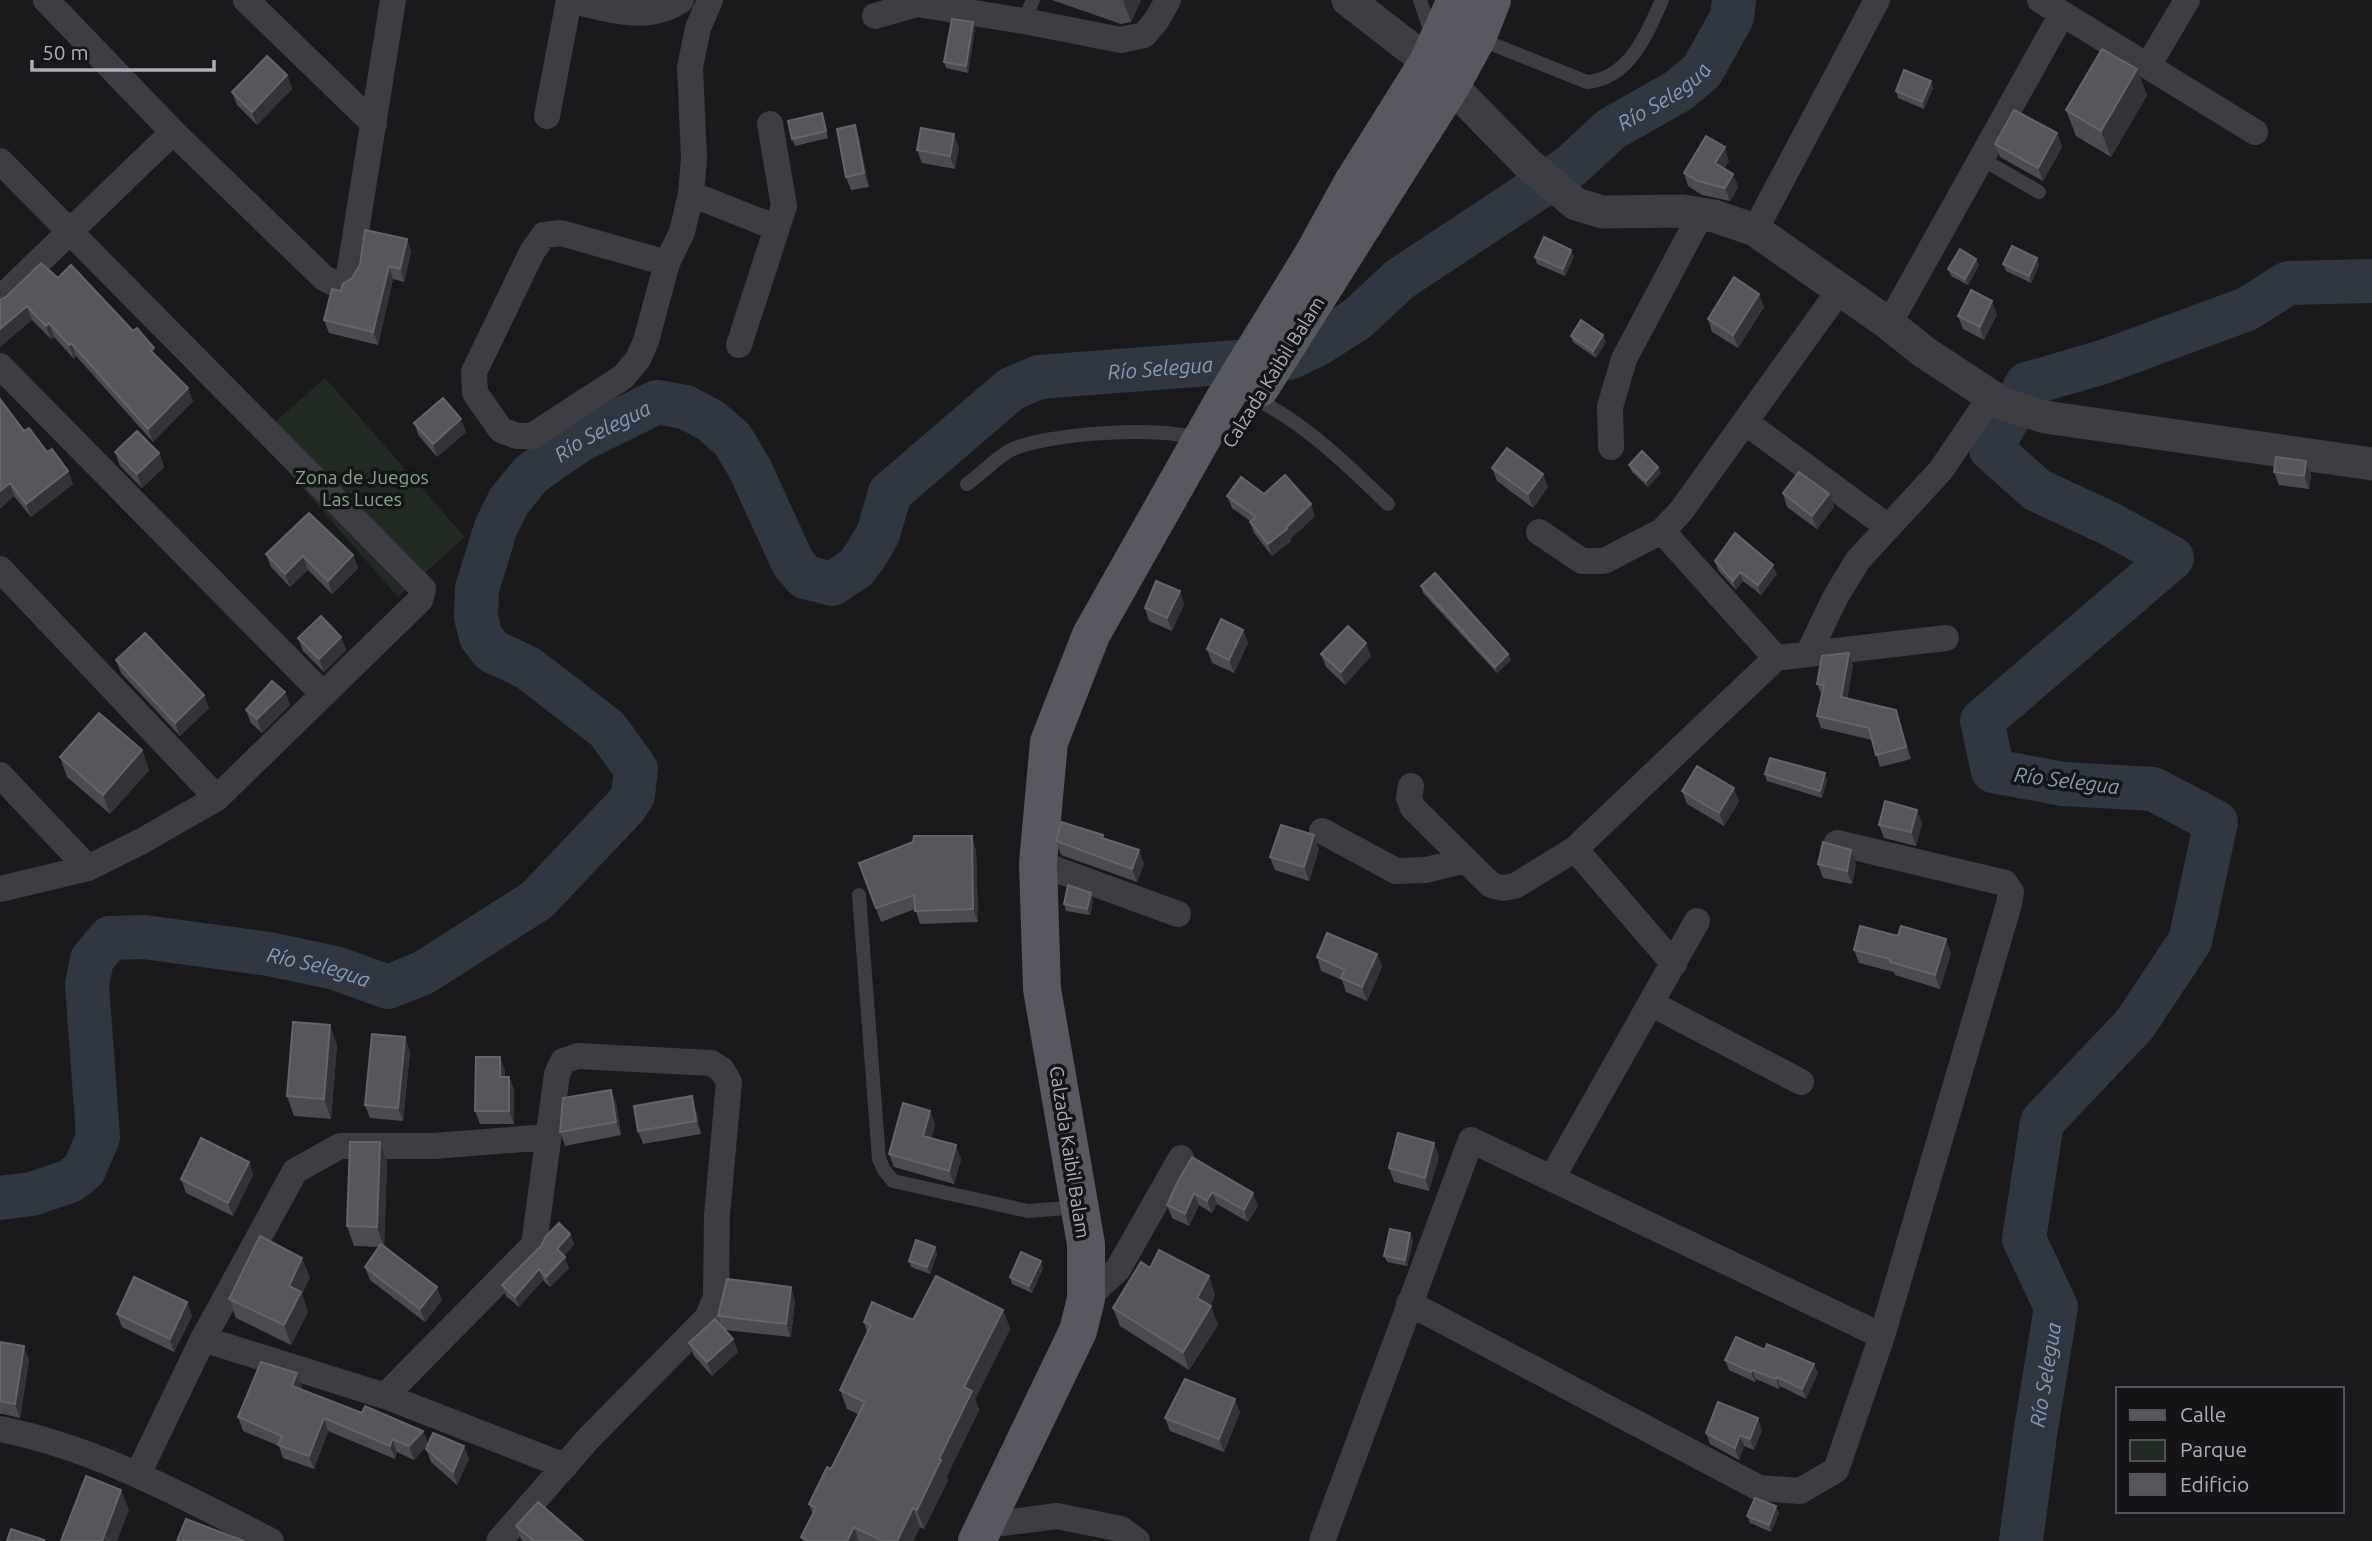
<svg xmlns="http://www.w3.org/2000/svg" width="2372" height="1541" viewBox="0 0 2372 1541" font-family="Ubuntu,sans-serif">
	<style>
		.green { fill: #212a23 }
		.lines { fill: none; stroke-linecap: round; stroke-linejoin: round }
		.river { stroke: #303740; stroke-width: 44 }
		.service { stroke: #3d3d43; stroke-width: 14 }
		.minor { stroke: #3d3d43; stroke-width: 26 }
		.tertiary { stroke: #3d3d43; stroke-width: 33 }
		.primary { stroke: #575860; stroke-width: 38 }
		.wall { fill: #4b4c51 }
		.shaded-wall { fill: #333437 }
		.building { fill: #56575c; stroke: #63656b; stroke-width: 2 }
		.labels { text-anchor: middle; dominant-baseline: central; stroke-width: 7; stroke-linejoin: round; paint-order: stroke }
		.street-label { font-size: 19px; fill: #acb0bb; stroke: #151517 }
		.park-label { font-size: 19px; fill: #84a589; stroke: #151517 }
		.water-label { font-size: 21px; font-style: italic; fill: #859ab4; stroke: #151517 }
	</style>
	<rect width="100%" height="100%" fill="#1a1a1c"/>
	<path class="green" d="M325,378L465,537L398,597L258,437Z"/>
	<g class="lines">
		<g class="river">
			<path id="s1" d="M0,1198L32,1194L70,1181L84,1170L98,1137L87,985L92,959L110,938L144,937L269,954L335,968L388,987L423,973L537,900L626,806L633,795L636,769L607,729L528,668L492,651L481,637L476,617L477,589L496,527L509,501L531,474L580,440L657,402L685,407L710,420L732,439L750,469L793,563L805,577L832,584L856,568L865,556L878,534L890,493L1011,389L1039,377L1289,358L1318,344L1357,319L1400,279L1571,166L1611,129L1678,91L1702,71L1732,17L1734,0"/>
			<path id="s2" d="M2021,1541L2035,1435L2056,1307L2024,1239L2042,1122L2135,1024L2190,941L2216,822L2153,789L2063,784L1993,771L1982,721L2172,558L2110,524L2037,490L1991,449L2027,384L2103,362L2247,309L2288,283L2372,281"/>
		</g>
		<path class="service" d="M1420,0L1432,35
			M1024,21L1033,0
			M1477,38L1587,82C1629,79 1647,34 1662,0
			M1982,159L2039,192
			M1254,398C1306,424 1346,464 1388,504
			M967,484C981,474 994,460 1009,451C1041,433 1168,425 1200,440
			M859,895L879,1159L884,1170L893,1181L1028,1211L1080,1207"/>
		<path class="minor" d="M46,0L173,132L324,278L334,283L344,282L349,275L393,0
			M246,0L374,124
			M569,0C606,8 648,24 681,0
			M2040,0L2255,132
			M875,16L917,4L1024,21L1121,40L1144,35L1156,21L1168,0
			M2148,66L2187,0
			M547,116L569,0
			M0,161L423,589L420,600L217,798L142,841L88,868L0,889
			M691,194L777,228
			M1755,230L1877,0
			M667,263L561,233L544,235L532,252L474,372L475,393L501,430L517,436H532L623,377L638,359L646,341L667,263L682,232L691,194L694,158L690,67L698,28L710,0
			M0,299L173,132
			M1889,324L2062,14
			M739,345L784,206L770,124
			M0,366L322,693
			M1745,422L1888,527
			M1611,447L1610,407L1624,359L1701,214
			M1662,531L1776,658
			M1539,532L1582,561H1604L1662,531L1681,511L1839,291
			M0,569L217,798
			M1808,654L1836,596L1858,560L1941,470L1991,396
			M0,775L88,868
			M1411,786L1409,798L1413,808L1491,885L1503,888L1515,886L1575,849L1776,658L1946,638
			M1322,831L1396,871L1426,870L1466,860
			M1575,849L1674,964
			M1038,863L1178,914
			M1652,1004L1801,1082
			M1552,1178L1697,921
			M1086,1299L1118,1269L1181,1158
			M1409,1303L1759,1488L1800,1491L1836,1470L1882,1336L2009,904L2011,892L2005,883L1837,843
			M203,1339L385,1396L565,1466
			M385,1396L534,1245L557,1074L563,1061L578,1056L711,1063L722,1070L729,1082L717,1215L716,1297L707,1318L588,1439L499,1541
			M0,1429C97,1448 184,1497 271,1541
			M138,1474L203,1339L295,1171L340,1146H434L548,1137
			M987,1525L1057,1516L1121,1529L1137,1541
			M1322,1541L1471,1140L1882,1336"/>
		<path class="tertiary" d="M1348,0L1428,62L1528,164L1576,204L1602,212L1683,211L1714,216L1755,230L1889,324L1924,352L2003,404L2045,417L2372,464"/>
		<path class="primary" d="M1260,388L1452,84L1477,38L1492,0
			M977,1541L1078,1331L1086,1299V1244L1042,989L1038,863L1049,742L1091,635L1222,403L1314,253L1353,182L1428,62L1456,0"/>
	</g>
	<path class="wall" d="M1052,0H1141L1131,22L1121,24Z
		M975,29L968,73L946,68L944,62Z
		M287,75L292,89L257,125L237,105L232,92Z
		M1933,88L1924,109L1898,98L1896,91Z
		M2147,95L2111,157L2076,136L2066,110Z
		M822,113L828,138L795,146L792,139Z
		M855,125L859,139L869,187L851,190L846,177Z
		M2057,133L2062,147L2043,181L2000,157L1995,144Z
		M959,147L955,169L922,163L917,150Z
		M1729,161L1725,168L1733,174L1738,187L1730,201L1702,195L1688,186L1684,173Z
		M407,239L411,252L404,282L393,279L378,345L329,333L324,320L341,291Z
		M1574,256L1565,276L1537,264L1535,257Z
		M2037,258L2039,265L2031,283L2006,271L2003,264Z
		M1976,259L1979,265L1968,285L1951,276L1948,269Z
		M58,278L157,357L193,401L153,442L76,356L74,359L54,337L51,339L32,320L0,300Z
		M1764,307L1738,348L1712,332L1708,319Z
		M1997,314L1984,340L1963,329L1958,316Z
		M1603,335L1606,342L1596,358L1573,342L1571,336Z
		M414,423L466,432L437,457L419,436Z
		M24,431L47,452L73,484L31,517L14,496L0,509Z
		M115,452L159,453L164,467L142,488L120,466Z
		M2306,461L2311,475L2309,489L2279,485L2274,472Z
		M1629,465L1658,467L1661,473L1648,487L1632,472Z
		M1492,468L1548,487L1533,508L1497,481Z
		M1783,493L1829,494L1834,507L1817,529L1787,507Z
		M1264,494L1315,516L1290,539L1291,541L1272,556L1254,533L1250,521L1232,508L1227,496Z
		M266,554L353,555L358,568L332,594L308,570L290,587L271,567Z
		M1715,561L1777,574L1761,595L1743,581L1736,590L1718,570Z
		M1421,586L1508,654L1511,660L1497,673L1423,593Z
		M1184,604L1172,631L1149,621L1145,608Z
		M1243,630L1248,643L1234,673L1212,663L1207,649Z
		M341,637L346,650L324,672L303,651L298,638Z
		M1321,654L1371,656L1345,685L1326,667Z
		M116,660L209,708L180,736L121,673Z
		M1853,665L1847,699L1900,722L1911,759L1880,767L1872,740L1821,728L1817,716L1822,696L1817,684Z
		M285,692L290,705L262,733L251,723L246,710Z
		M142,750L149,770L110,814L67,777L60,757Z
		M1765,774L1827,780L1822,798L1767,781Z
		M1682,791L1739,801L1724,826L1687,804Z
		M1922,823L1916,846L1884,838L1879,825Z
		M1103,835L1104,839L1144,863L1137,882L1061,855L1056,841Z
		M1319,849L1309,881L1275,870L1270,857Z
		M976,850L978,922L920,924L915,909L881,922L859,863Z
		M1818,864H1856L1852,884L1823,878Z
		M1093,900L1090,915L1066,911L1064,904Z
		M1854,950L1951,953L1940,989L1895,975L1894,972L1859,963Z
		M1377,954L1382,967L1367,1001L1346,992L1342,980L1321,971L1317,957Z
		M337,1045L331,1119L294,1116L287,1096Z
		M410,1051L403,1121L370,1118L365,1105Z
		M500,1057L505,1071V1077H509L514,1090V1124H480L475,1111Z
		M616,1103L621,1135L565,1146L560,1132Z
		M696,1110L701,1134L643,1144L638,1131Z
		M930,1111L935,1124L931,1138L961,1159L954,1184L894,1167L889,1154Z
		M1434,1143L1439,1156L1429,1191L1394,1182L1389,1168Z
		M1192,1157L1258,1206L1248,1222L1217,1204L1212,1213L1199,1205L1189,1226L1172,1218L1167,1205Z
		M249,1162L253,1175L233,1216L186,1193L181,1179Z
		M387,1162L384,1247L442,1300L425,1322L370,1280L365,1267L379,1247L354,1246L347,1226Z
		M570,1234L574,1244L564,1256L569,1268L550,1287L543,1280L519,1307L506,1296L502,1285Z
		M1413,1240L1407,1266L1387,1262L1384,1256Z
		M935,1247L937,1254L930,1274L911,1267L909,1261Z
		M1043,1268L1032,1293L1012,1284L1010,1277Z
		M1150,1268L1215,1294L1210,1306L1218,1325L1189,1370L1120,1326L1113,1308Z
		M310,1277L302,1294L308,1312L291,1345L236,1318L229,1299Z
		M795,1300L791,1337L725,1330L733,1339L738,1352L712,1376L694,1356L689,1343L721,1326L718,1316Z
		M187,1302L192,1316L174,1352L122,1327L117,1314Z
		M1003,1310L1010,1329L975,1399L979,1410L947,1476L948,1480L924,1529L920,1527L913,1541H803L801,1537L813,1515L809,1504L831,1469L858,1414L847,1409L840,1390L867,1332L864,1322L913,1320Z
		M0,1342L29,1360L20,1418L3,1414H0Z
		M1725,1360L1818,1373L1806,1399L1780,1386L1779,1389L1756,1379L1755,1382L1729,1370Z
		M302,1387L301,1389L362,1413L423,1431L428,1444L414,1460L397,1452L395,1459L328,1431L314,1469L283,1458L279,1446L243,1431L238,1417Z
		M1240,1412L1224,1452L1170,1431L1165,1418Z
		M1762,1430L1754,1450L1744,1446L1739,1460L1710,1444L1706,1433Z
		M426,1449L469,1459L457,1485L431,1462Z
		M1779,1513L1771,1532L1750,1523L1747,1516Z
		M516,1526L583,1541H523L521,1539Z"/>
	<path class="shaded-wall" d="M1123,0H1141L1131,22Z
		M973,22L975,29L968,73L966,66Z
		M2137,69L2147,95L2111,157L2101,131Z
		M287,75L292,89L257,125L252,112Z
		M1931,81L1933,88L1924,109L1922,102Z
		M855,125L859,139L869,187L864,173Z
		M2057,133L2062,147L2043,181L2038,168Z
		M954,134L959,147L955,169L950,156Z
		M1725,147L1729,161L1720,176L1715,163Z
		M1733,174L1738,187L1730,201L1725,188Z
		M407,239L411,252L404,282L400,269Z
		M1571,250L1574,256L1565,276L1563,269Z
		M2037,258L2039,265L2031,283L2029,276Z
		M1976,259L1979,265L1968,285L1965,279Z
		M389,266L393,279L378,345L373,332Z
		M1759,294L1764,307L1738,348L1733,335Z
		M1992,301L1997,314L1984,340L1980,327Z
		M27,306L32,320L0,347V329Z
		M49,323L54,337L51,339L46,326Z
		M1603,335L1606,342L1596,358L1593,351Z
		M71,343L76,356L74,359L69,345Z
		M188,388L193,401L153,442L148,429Z
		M461,419L466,432L437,457L433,444Z
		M159,453L164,467L142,488L137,474Z
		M2306,461L2311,475L2309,489L2304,476Z
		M1658,467L1661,473L1648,487L1646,481Z
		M68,471L73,484L31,517L26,504Z
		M1543,474L1548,487L1533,508L1528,494Z
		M10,483L14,496L0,509V491Z
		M1829,494L1834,507L1817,529L1812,516Z
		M1311,504L1315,516L1290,539L1291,541L1272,556L1268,544Z
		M353,555L358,568L332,594L328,581Z
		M303,556L308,570L290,587L285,574Z
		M1773,565L1777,574L1761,595L1758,585Z
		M1740,572L1743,581L1736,590L1733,581Z
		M1180,591L1184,604L1172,631L1167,618Z
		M1243,630L1248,643L1234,673L1229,660Z
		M341,637L346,650L324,672L319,659Z
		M1366,643L1371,656L1345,685L1341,672Z
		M1849,653L1853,665L1845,709L1841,697Z
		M1508,654L1511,660L1497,673L1495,667Z
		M285,692L290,705L262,733L257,719Z
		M204,695L209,708L180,736L175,723Z
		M1896,710L1900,722L1911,759L1906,747Z
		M142,750L149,770L110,814L103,795Z
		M1825,773L1827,780L1822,798L1820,791Z
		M1734,788L1739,801L1724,826L1719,813Z
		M1917,810L1922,823L1916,846L1911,832Z
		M1314,835L1319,849L1309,881L1304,867Z
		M972,836L976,850L978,922L973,909Z
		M1139,850L1144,863L1137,882L1132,869Z
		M1851,850L1856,864L1852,884L1847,871Z
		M1091,893L1093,900L1090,915L1087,909Z
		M1946,939L1951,953L1940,989L1935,975Z
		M1377,954L1382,967L1367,1001L1362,987Z
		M330,1025L337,1045L331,1119L324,1099Z
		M405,1037L410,1051L403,1121L398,1108Z
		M500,1057L505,1071L504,1090L500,1077Z
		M509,1077L514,1090V1124L509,1111Z
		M611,1090L616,1103L621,1135L616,1122Z
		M692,1096L696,1110L701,1134L696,1121Z
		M930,1111L935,1124L928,1149L923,1136Z
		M380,1142L387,1162L384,1247L377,1227Z
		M1434,1143L1439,1156L1429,1191L1425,1178Z
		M956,1145L961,1159L954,1184L949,1171Z
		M249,1162L253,1175L233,1216L228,1203Z
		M1212,1192L1217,1204L1212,1213L1207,1201Z
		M1194,1193L1199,1205L1189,1226L1185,1214Z
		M1253,1193L1258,1206L1248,1222L1244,1210Z
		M1410,1233L1413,1240L1407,1266L1405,1260Z
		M570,1234L574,1244L561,1260L557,1249Z
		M935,1247L937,1254L930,1274L927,1267Z
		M565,1257L569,1268L550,1287L546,1277Z
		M302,1258L310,1277L302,1294L308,1312L291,1345L284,1325L289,1286Z
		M1041,1261L1043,1268L1032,1293L1029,1286Z
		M539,1269L543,1280L519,1307L515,1297Z
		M1209,1276L1215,1294L1204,1317L1197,1298Z
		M437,1287L442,1300L425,1322L420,1309Z
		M791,1287L795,1300L791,1337L786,1324Z
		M187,1302L192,1316L174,1352L170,1339Z
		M1211,1306L1218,1325L1189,1370L1183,1352Z
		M1003,1310L1010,1329L975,1399L979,1410L947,1476L948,1480L924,1529L917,1510L964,1387Z
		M733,1339L738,1352L712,1376L707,1362Z
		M24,1346L29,1360L20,1418L15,1404Z
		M1814,1364L1818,1373L1806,1399L1802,1389Z
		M1752,1370L1756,1379L1755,1382L1751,1372Z
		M297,1373L302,1387L297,1399L292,1386Z
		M1777,1377L1780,1386L1779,1389L1776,1379Z
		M1235,1399L1240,1412L1224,1452L1219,1439Z
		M324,1418L328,1431L314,1469L309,1456Z
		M1758,1418L1762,1430L1754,1450L1750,1439Z
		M423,1431L428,1444L414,1460L409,1446Z
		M1740,1435L1744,1446L1739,1460L1735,1448Z
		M392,1439L397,1452L395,1459L390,1446Z
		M464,1446L469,1459L457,1485L453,1472Z
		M121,1490L129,1510L117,1541H102Z
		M1776,1506L1779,1513L1771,1532L1769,1525Z
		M913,1508L920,1527L913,1541H897Z
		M854,1527L859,1541H847Z"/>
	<path class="building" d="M952,19L973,22L966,66L944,62Z
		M2102,49L2137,69L2101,131L2066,110Z
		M267,56L287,75L252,112L232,92Z
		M1904,70L1931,81L1922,102L1896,91Z
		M2014,110L2057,133L2038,168L1995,144Z
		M822,113L826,131L792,139L788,121Z
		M855,125L864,173L846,177L837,129Z
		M921,128L954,134L950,156L917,150Z
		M1706,136L1725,147L1715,163L1733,174L1725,188L1698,181L1684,173Z
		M365,230L407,239L400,269L389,266L373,332L324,320L332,289L341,291L343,284L352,278L360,265Z
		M1544,237L1571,250L1563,269L1535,257Z
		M2012,246L2037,258L2029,276L2003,264Z
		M1960,249L1976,259L1965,279L1948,269Z
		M41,263L58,278L71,265L133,331L137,328L154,348L151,351L188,388L148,429L71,343L69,345L49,323L46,326L27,306L0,329V300L6,297Z
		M1734,277L1759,294L1733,335L1708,319Z
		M1971,290L1992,301L1980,327L1958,316Z
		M1581,320L1603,335L1593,351L1571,336Z
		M443,398L461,419L433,444L414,423Z
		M0,399L24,431L29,428L47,452L52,449L68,471L26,504L10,483L0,491Z
		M137,431L159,453L137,474L115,452Z
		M1507,448L1543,474L1528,494L1492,468Z
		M1642,451L1658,467L1646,481L1629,465Z
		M2276,457L2306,461L2304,476L2274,472Z
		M1799,472L1829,494L1812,516L1783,493Z
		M1285,475L1311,504L1286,528L1287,529L1268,544L1250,522L1256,517L1227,496L1241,477L1264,494Z
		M309,513L353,555L328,581L303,556L285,574L266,554Z
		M1735,533L1773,565L1758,585L1740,572L1733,581L1715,561Z
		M1435,573L1508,654L1495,667L1421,586Z
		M1156,581L1180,591L1167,618L1145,608Z
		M321,616L341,637L319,659L298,638Z
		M1221,619L1243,630L1229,660L1207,649Z
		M1348,626L1366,643L1341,672L1321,654Z
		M145,633L204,695L175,723L116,660Z
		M1849,653L1841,697L1896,710L1906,747L1876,755L1869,728L1817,716L1824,685L1817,684L1822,656Z
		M272,681L285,692L257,719L246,710Z
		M99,713L142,750L103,795L60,757Z
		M1770,758L1825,773L1820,791L1765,774Z
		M1697,766L1734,788L1719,813L1682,791Z
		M1885,801L1917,810L1911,832L1879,825Z
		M1061,822L1103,835L1102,838L1139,850L1132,869L1056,841Z
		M1281,825L1314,835L1304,867L1270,857Z
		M914,836H972L973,909L915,911L914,895L876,908L859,863L913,842Z
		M1823,842L1851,850L1847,871L1818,864Z
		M1068,885L1091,893L1087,909L1064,904Z
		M1860,926L1898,936L1901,926L1946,939L1935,975L1890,962V959L1854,950Z
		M1327,933L1377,954L1362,987L1341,978L1345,970L1317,957Z
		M293,1022L330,1025L324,1099L287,1096Z
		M372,1034L405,1037L398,1108L365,1105Z
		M476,1057H500V1077H509V1111H475Z
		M611,1090L616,1122L560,1132L563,1098Z
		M692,1096L696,1121L638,1131L634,1106Z
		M903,1103L930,1111L923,1136L956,1145L949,1171L889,1154Z
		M1398,1133L1434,1143L1425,1178L1389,1168Z
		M201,1138L249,1162L228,1203L181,1179Z
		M350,1142H380L377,1227L347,1226Z
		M1192,1157L1253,1193L1244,1210L1212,1192L1207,1201L1194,1193L1185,1214L1167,1205L1177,1183Z
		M559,1223L570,1234L557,1249L565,1257L546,1277L539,1269L515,1297L502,1285L541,1246L546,1236Z
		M1390,1229L1410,1233L1405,1260L1384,1256Z
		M260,1236L302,1258L289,1286L301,1292L284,1325L229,1299Z
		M916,1240L935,1247L927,1267L909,1261Z
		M381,1244L437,1287L420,1309L365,1267Z
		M1159,1250L1209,1276L1197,1298L1211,1306L1183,1352L1113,1308L1141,1262L1150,1268Z
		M1021,1252L1041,1261L1029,1286L1010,1277Z
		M936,1276L1003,1310L964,1387L972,1391L939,1459L941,1460L917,1510L913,1508L897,1541H883L854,1527L847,1541H809L801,1537L816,1508L809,1504L827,1467L831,1469L865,1402L840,1390L871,1325L864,1322L872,1302L913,1320Z
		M134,1277L187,1302L170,1339L117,1314Z
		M727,1279L791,1287L786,1324L718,1316Z
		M715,1319L733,1339L707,1362L689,1343Z
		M1736,1337L1765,1350L1767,1344L1814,1364L1802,1389L1777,1377L1776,1379L1752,1370L1751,1372L1725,1360Z
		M0,1342L24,1346L15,1404L0,1401Z
		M261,1362L297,1373L292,1386L362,1413L365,1406L423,1431L409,1446L392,1439L390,1446L324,1418L309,1456L278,1445L282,1436L238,1417Z
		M1185,1379L1235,1399L1219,1439L1165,1418Z
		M1718,1402L1758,1418L1750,1439L1740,1435L1735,1448L1706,1433Z
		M433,1433L464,1446L453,1472L426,1449Z
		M86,1476L121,1490L102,1541H61Z
		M1755,1498L1776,1506L1769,1525L1747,1516Z
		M538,1502L583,1541H534L516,1526Z
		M186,1519L244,1541H177Z
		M11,1529L44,1540V1541H7Z"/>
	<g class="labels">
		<g class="street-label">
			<text transform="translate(1273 372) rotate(-58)">Calzada Kaibil Balam</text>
			<text transform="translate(1070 1152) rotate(81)">Calzada Kaibil Balam</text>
		</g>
		<g class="park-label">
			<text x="362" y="477">Zona de Juegos<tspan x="362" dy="22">Las Luces</tspan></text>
		</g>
		<g class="water-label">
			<text stroke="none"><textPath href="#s1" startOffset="2770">Río Selegua</textPath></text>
			<text stroke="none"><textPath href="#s1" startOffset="2182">Río Selegua</textPath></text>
			<text stroke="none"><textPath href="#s1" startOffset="1426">Río Selegua</textPath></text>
			<text transform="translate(2067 780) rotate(7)">Río Selegua</text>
			<text stroke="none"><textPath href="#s1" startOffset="544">Río Selegua</textPath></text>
			<text stroke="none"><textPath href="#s2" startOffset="168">Río Selegua</textPath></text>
		</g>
	</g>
	<rect x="2116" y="1387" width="228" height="126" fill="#151517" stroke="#515359" stroke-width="2"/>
	<rect x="2130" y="1410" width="35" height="10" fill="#575860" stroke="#515359" stroke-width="2"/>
	<text x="2180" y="1422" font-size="21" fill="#acb0bb">Calle</text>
	<rect x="2130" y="1440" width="35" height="21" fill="#212a23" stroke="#515359" stroke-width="2"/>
	<text x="2180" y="1457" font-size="21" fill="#acb0bb">Parque</text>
	<rect x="2130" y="1474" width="35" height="21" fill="#56575c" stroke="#515359" stroke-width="2"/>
	<text x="2180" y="1492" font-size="21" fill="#acb0bb">Edificio</text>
	<path d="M32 60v10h182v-10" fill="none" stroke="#acb0bb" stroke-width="3.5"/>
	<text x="42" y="60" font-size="21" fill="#acb0bb" stroke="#151517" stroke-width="5" paint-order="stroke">50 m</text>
</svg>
